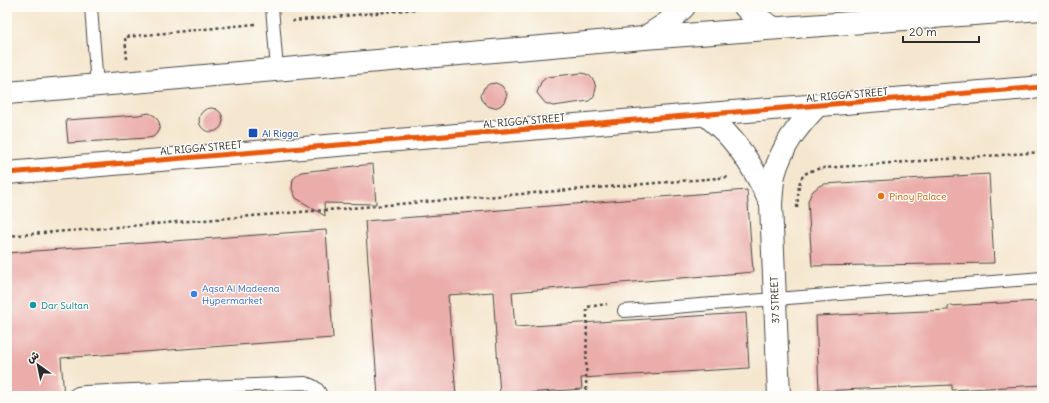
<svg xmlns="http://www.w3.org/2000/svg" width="1049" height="403" viewBox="0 0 1049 403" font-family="Delius,'Playpen Sans Arabic',sans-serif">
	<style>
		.building { fill: #ebadaa }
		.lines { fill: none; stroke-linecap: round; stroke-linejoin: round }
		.lane-casing { stroke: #494744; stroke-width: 14 }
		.street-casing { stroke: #494744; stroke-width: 24 }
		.secondary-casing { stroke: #494744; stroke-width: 24 }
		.path { stroke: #494744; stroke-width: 2.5; stroke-dasharray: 3 3; stroke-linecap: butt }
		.lane { stroke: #fff; stroke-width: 12 }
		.street { stroke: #fff; stroke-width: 22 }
		.secondary { stroke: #fff; stroke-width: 22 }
		.cycleway-casing { stroke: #fdfcf7; stroke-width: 8 }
		.cycleway { stroke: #e8590c; stroke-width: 5 }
		.transit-dot { fill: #1a4fb4; stroke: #fdfcf7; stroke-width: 1.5 }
		.food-dot { fill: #e8710a; stroke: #fdfcf7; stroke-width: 1.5 }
		.shop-dot { fill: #3f7fe0; stroke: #fdfcf7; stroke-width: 1.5 }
		.culture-dot { fill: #0f9aa8; stroke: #fdfcf7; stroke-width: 1.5 }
		.labels { text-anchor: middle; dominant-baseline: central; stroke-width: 3; stroke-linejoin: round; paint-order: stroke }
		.street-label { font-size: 10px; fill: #2b2b2b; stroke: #fdfcf7 }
		.transit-label { font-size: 10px; fill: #164399; stroke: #fdfcf7; text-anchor: start }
		.food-label { font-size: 10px; fill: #c56008; stroke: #fdfcf7; text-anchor: start }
		.shop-label { font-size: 10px; fill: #366cbe; stroke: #fdfcf7; text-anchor: start }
		.culture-label { font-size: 10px; fill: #0d838f; stroke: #fdfcf7; text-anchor: start }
	</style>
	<rect width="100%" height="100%" fill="#fdfcf7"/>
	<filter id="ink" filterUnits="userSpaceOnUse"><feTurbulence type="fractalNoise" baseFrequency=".025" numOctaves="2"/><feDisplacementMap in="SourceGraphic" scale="8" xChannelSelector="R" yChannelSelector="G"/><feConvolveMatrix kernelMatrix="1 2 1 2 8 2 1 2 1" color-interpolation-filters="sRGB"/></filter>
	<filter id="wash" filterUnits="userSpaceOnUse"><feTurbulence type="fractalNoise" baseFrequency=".012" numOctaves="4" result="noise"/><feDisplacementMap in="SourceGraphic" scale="16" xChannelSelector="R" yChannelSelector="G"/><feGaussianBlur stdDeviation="0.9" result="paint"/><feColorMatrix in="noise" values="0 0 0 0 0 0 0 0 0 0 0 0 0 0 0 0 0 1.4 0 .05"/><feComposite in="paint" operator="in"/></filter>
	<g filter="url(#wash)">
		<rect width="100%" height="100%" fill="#f5e7cf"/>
		<g id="blocks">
			<path class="building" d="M582,73L589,75L594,81L596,88L594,96L589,101L553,106L545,103L537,93L541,82L547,77Z
				M496,83L502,86L507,94L504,102L500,106L494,108L488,106L483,101L481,95L484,88L489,84Z
				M199 120a12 12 0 1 1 24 0a12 12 0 1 1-24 0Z
				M149,113L155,116L159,122L160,127L157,133L153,137L147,138L68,143L66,120L138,115Z
				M373,164L376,204L324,203L325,216L296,198L292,189L293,179L301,172Z
				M989,174L994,263L812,266L808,201L812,192L819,186L824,184Z
				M747,190L753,272L512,292L515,327L746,313L749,368L581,378L582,389L500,395L493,292L448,295L456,396H378L365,221Z
				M326,230L333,338L61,358L64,396H7V253Z
				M1038,301L1042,385L952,390V385L819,391L816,316L948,310V306Z"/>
		</g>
	</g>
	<g filter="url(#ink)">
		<use href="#blocks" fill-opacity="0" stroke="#494744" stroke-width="1"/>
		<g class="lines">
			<g class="lane-casing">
				<path id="lane" d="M91,7L97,86
					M272,7L277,70
					M624,311L1042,278
					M73,396L78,393L85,392L305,383C313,385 319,388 321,396"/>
			</g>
			<g class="street-casing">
				<path id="street" d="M745,7L754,16L774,28
					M644,38L667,23L684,7
					M706,115C713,121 720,127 726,133C746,154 759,178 771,204
					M779,396L771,204C772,194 772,184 774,175C782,146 797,127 817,106"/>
			</g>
			<g class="secondary-casing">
				<path id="secondary" d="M7,93L644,38L1042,9
					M7,173L623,121L1042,87"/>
			</g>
			<path class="path" d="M292,21L437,7
				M127,59L125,37L255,24
				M797,208C800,182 795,172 824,168L1042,152
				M7,236L730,177
				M586,396L587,307L607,304"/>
			<use href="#lane" class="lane"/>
			<use href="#street" class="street"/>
			<use href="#secondary" class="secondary"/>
			<g class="cycleway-casing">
				<path id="cycleway" d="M7,173L623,121L1042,87"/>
			</g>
			<use href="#cycleway" class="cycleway"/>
		</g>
	</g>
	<rect class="transit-dot" x="248" y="128" width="10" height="10" rx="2"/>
	<circle class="food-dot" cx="881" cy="196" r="4"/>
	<circle class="shop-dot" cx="194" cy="294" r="4"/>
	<circle class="culture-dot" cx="33" cy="305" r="4"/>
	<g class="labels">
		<g class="street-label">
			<text transform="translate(847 95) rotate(-5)">AL RIGGA STREET</text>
			<text transform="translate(524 121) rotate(-5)">AL RIGGA STREET</text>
			<text transform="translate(201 148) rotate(-5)">AL RIGGA STREET</text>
			<text transform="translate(775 300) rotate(-92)">37 STREET</text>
		</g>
		<g class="transit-label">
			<text x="262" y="133">Al Rigga</text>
		</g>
		<g class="food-label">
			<text x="889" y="196">Pinoy Palace</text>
		</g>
		<g class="shop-label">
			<text x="202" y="288">Aqsa Al Madeena<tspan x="202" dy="12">Hypermarket</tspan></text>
		</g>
		<g class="culture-label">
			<text x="41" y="305">Dar Sultan</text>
		</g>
	</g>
	<rect width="1049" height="403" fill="none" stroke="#fdfcf7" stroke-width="24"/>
	<g transform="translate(38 365) rotate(327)" stroke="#fdfcf7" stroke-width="3" paint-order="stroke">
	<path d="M0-3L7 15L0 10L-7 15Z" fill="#2b2b2b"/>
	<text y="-6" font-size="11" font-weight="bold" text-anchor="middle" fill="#2b2b2b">ش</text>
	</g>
	<path d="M903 36v6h76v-6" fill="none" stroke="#2b2b2b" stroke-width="2"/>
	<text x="909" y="36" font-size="12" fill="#2b2b2b" stroke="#fdfcf7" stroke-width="3" paint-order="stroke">20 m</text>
</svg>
